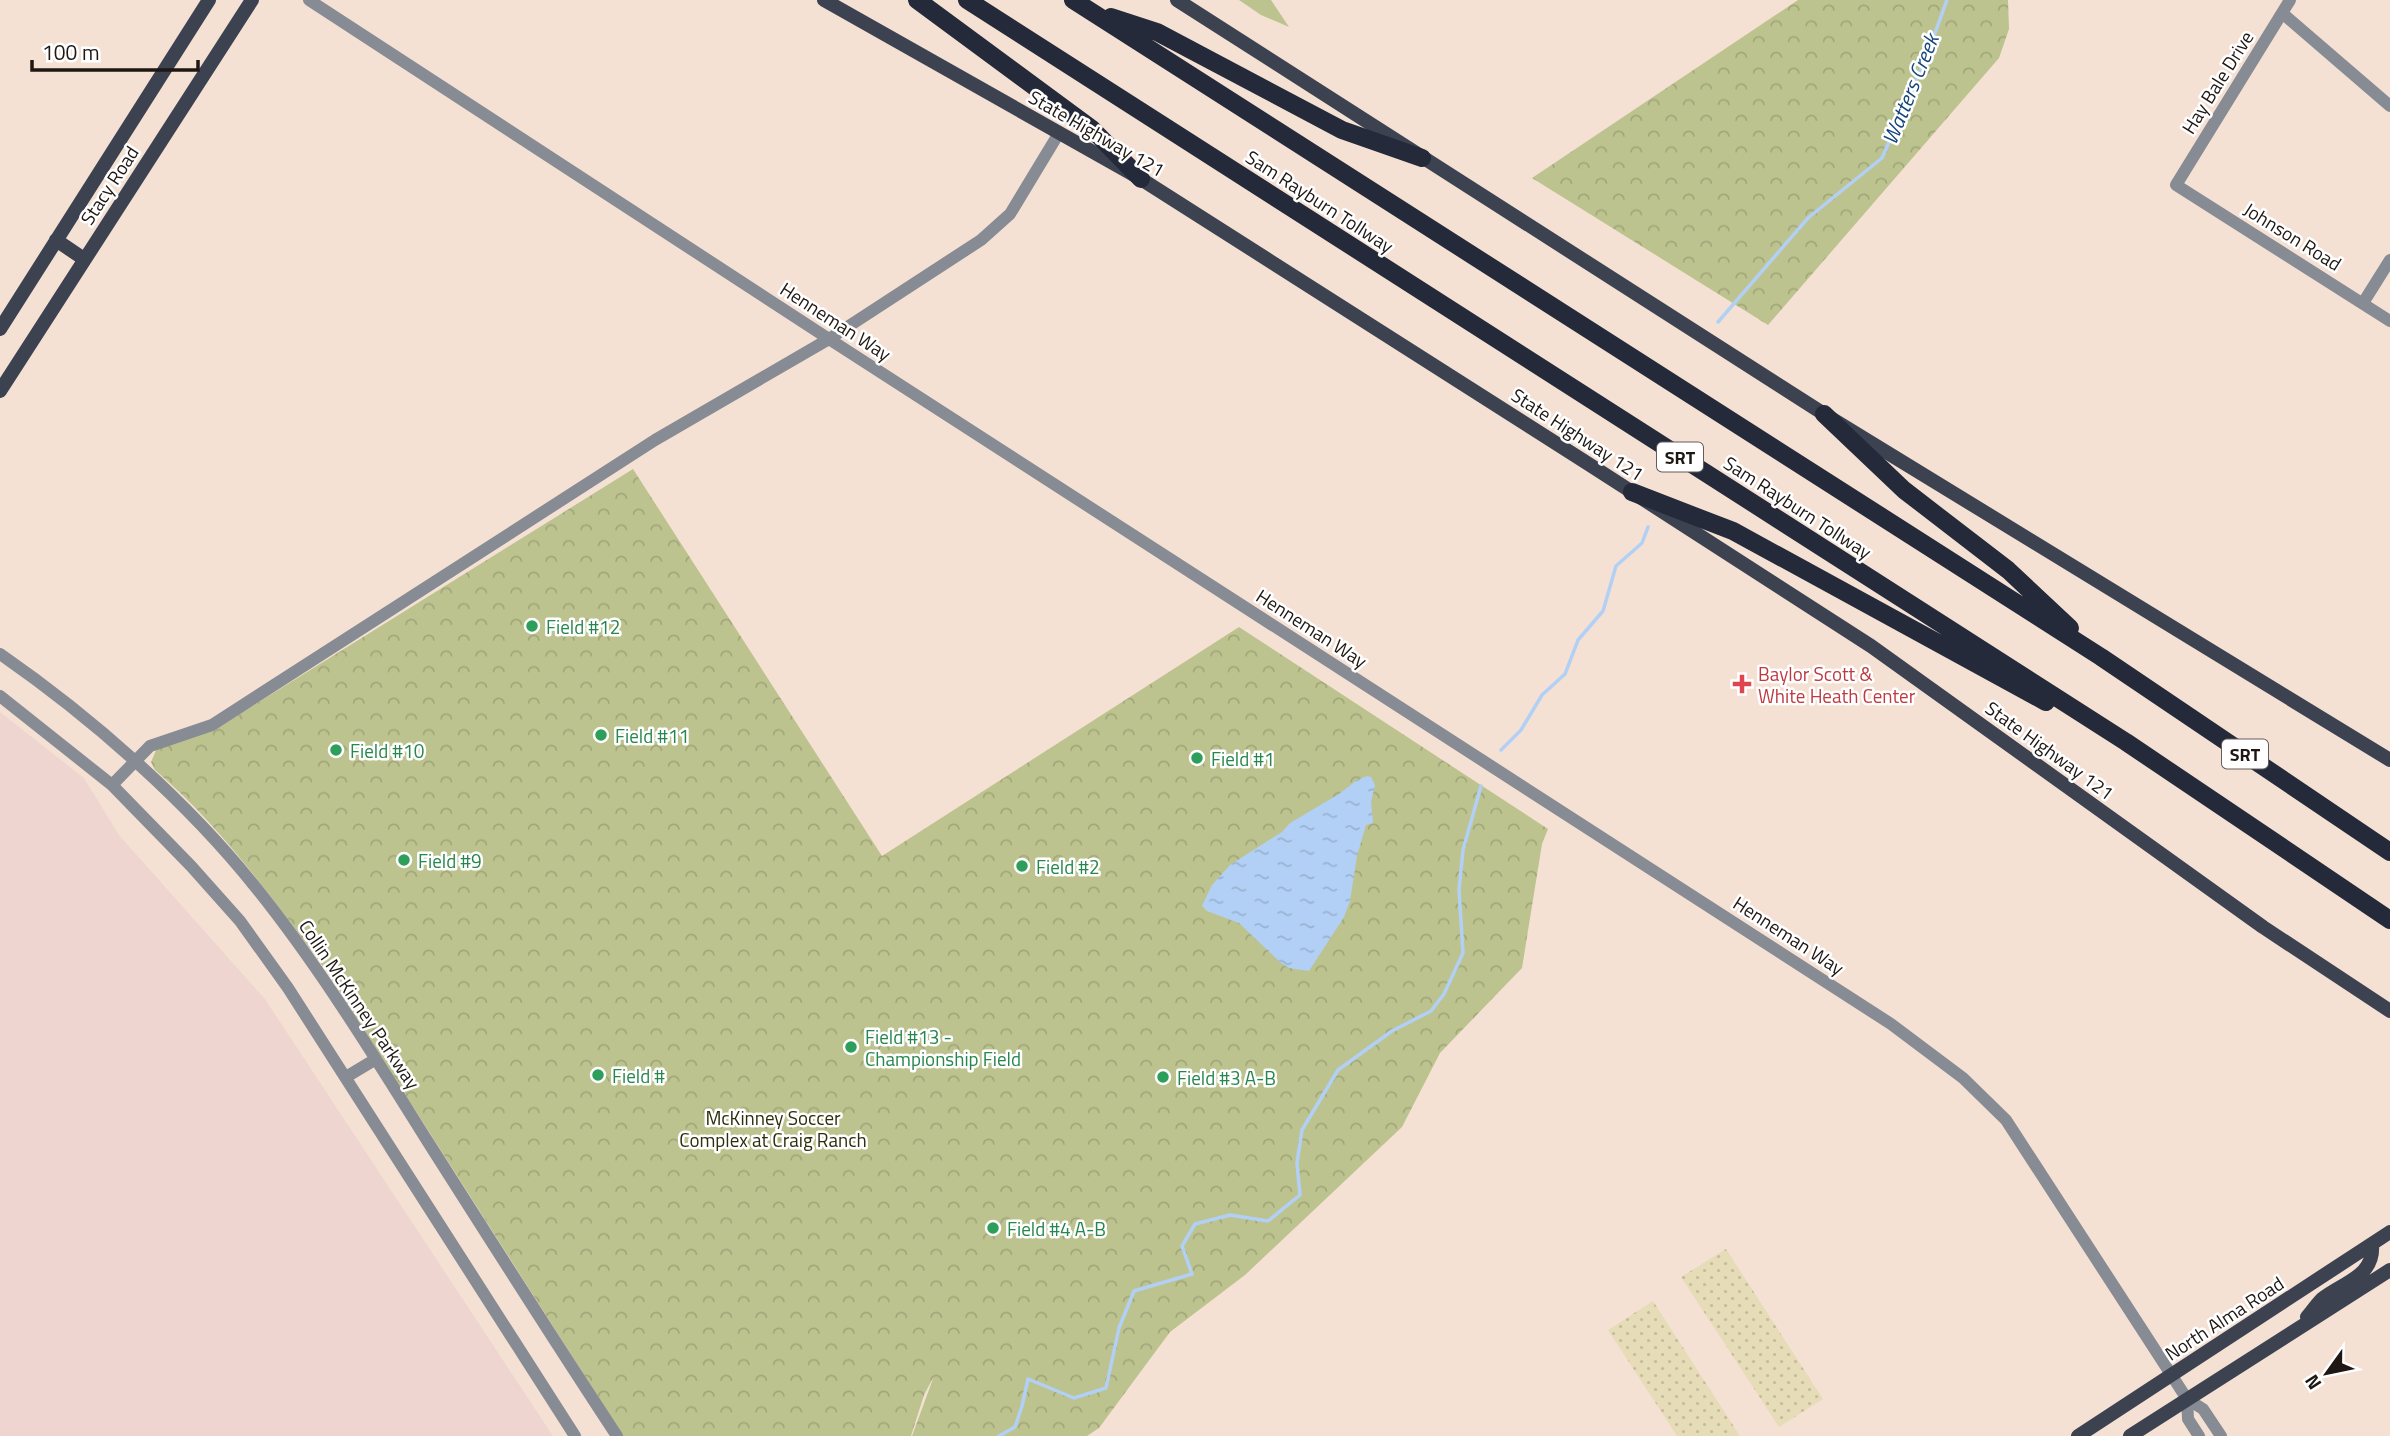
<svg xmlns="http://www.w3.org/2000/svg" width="2390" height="1436" viewBox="0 0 2390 1436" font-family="'Titillium Web',sans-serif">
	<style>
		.education { fill: #efd5cf }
		.green { fill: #bdc38e }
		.forest { fill: url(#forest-crowns) }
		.sand { fill: url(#sand-dots) }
		.water { fill: url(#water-ripples) }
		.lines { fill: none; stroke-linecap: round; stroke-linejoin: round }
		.stream { stroke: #b2d0f5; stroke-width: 3.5 }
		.minor { stroke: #878b93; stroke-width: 12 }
		.major { stroke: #3d4250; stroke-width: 14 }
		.highway { stroke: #242a39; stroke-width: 18 }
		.leisure-dot { fill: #2e9e5b; stroke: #fff; stroke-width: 2.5 }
		.health-dot { fill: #e0444e; stroke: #fff; stroke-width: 2.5 }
		.labels { text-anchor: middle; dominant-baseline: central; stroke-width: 5; stroke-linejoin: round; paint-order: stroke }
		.shield { fill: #fff; stroke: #625d5a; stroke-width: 2 }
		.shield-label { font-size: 18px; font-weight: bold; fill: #1e1713 }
		.street-label { font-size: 19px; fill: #1e1713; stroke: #fff }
		.leisure-label { font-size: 19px; fill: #27864d; stroke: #fff; text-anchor: start }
		.health-label { font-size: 19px; fill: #be3a42; stroke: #fff; text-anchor: start }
		.park-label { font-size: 19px; fill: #2c2f0c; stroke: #fff }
		.water-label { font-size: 21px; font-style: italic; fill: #14457b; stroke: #fff }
	</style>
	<defs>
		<pattern id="forest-crowns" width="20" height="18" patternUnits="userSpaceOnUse" patternTransform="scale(1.75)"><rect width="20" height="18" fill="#bdc38e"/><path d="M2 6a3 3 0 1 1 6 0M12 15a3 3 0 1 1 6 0" fill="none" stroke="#a2a77a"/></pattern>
		<pattern id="sand-dots" width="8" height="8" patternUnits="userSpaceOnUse" patternTransform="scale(1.75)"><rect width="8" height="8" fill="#e6dcb7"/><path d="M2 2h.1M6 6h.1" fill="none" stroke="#c5bc9c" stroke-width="1.8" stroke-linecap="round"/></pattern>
		<pattern id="water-ripples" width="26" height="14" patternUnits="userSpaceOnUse" patternTransform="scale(1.75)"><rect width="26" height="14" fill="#b2d0f5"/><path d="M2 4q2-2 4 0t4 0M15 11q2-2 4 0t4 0" fill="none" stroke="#99b2d1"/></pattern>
	</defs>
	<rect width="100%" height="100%" fill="#f5e1d4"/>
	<path class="education" d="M0,712L84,778L119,835L265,999L553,1436H0Z"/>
	<path class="green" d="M1239,0H1271L1289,27L1261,15Z"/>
	<path class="forest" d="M1798,0H2008L2009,29L1999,58L1768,325L1532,178Z
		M633,469L882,856L1239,627L1548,829L1542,844L1522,968L1440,1053L1402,1127L1245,1275L1170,1332L1099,1428L1087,1436H912L934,1376L924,1395L911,1436H623L327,972C275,902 222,827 155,770L151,762L157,748L214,730Z"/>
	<path class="sand" d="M1726,1249L1823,1399L1779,1427L1681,1277Z
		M1653,1301L1740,1436H1677L1608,1330Z"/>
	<path class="water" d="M1367,776L1371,777L1375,785L1371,802L1373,823L1366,825L1357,856L1350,901L1344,917L1309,971L1289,968L1281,963L1239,923L1207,911L1202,906L1212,885L1230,865L1282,832L1290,823L1339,794L1357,780Z"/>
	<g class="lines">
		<path class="stream" d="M1718,322L1808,218L1882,158L1926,58L1947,0
			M1501,750L1521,730L1542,695L1565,674L1578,640L1603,611L1616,566L1642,543L1648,527
			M999,1436L1015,1427L1022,1406L1028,1379L1074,1398L1106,1388L1119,1328L1134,1291L1192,1274L1182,1246L1195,1224L1230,1215L1268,1221L1300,1195L1297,1163L1302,1130L1338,1070L1392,1031L1431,1011L1444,994L1463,953L1459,890L1463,850L1481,786"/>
		<path class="minor" d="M309,0L829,339L1891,1024L1963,1078L2006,1120L2187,1399L2188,1419L2199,1436
			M2290,0L2176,185L2390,321
			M2282,13L2390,106
			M2363,303L2390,260
			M0,654C91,717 188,802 257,889C321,969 374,1056 428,1142C491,1241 553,1339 617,1436
			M0,696L112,785L191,866L240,921L288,988L575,1436
			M112,785L150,746L212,725L655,440L829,339L981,240L1010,214L1059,133
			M346,1077L376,1059
			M2187,1399L2203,1409L2221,1436"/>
		<path class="major" d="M824,0L1141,179L1587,463L1871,646L2263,927L2390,1011
			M1177,0L1824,414L2390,760
			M56,240L84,259
			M0,329L209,0
			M0,391L252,0
			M2307,1317C2312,1311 2317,1304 2322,1299C2343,1282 2375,1277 2372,1244
			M2078,1436L2390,1232
			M2130,1436L2390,1270"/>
		<path class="highway" d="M917,0L1092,129L1141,179
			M967,0L2126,742L2390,920
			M1073,0L2101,657L2390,852
			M1111,17L1157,32L1342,130L1422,158
			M1824,414L1904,490L2008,570L2070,628
			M1632,492L1733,531L2046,702"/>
	</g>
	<g class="leisure-dot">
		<circle cx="532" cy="626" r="7"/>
		<circle cx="601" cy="735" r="7"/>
		<circle cx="336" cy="750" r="7"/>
		<circle cx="1197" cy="758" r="7"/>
		<circle cx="404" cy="860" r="7"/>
		<circle cx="1022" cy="866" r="7"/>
		<circle cx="851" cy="1047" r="7"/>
		<circle cx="598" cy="1075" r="7"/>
		<circle cx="1163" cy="1077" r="7"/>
		<circle cx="993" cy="1228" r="7"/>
	</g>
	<path class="health-dot" d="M1738.5 673.5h7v7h7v7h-7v7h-7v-7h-7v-7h7z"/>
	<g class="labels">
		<g class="shield">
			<rect x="1657" y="442.5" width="46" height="29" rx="5"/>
			<rect x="2222" y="739.5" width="46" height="29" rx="5"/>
		</g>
		<g class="shield-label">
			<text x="1680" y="457">SRT</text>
			<text x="2245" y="754">SRT</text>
		</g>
		<g class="street-label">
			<text transform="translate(2217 82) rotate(-58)">Hay Bale Drive</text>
			<text transform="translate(1097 133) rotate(30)">State Highway 121</text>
			<text transform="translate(109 185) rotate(-57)">Stacy Road</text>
			<text transform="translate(1320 201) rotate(33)">Sam Rayburn Tollway</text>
			<text transform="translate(2293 236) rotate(32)">Johnson Road</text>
			<text transform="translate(836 321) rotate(33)">Henneman Way</text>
			<text transform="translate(1578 434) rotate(33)">State Highway 121</text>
			<text transform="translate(1798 507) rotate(33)">Sam Rayburn Tollway</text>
			<text transform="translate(1312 628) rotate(33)">Henneman Way</text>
			<text transform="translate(2050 750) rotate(36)">State Highway 121</text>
			<text transform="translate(1789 935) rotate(33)">Henneman Way</text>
			<text transform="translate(360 1004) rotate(56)">Collin McKinney Parkway</text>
			<text transform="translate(2224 1318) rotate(-33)">North Alma Road</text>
		</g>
		<g class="leisure-label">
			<text x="546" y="626">Field #12</text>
			<text x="615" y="735">Field #11</text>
			<text x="350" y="750">Field #10</text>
			<text x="1211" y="758">Field #1</text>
			<text x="418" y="860">Field #9</text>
			<text x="1036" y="866">Field #2</text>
			<text x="865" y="1036">Field #13 -<tspan x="865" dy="22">Championship Field</tspan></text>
			<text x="612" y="1075">Field #</text>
			<text x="1177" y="1077">Field #3 A-B</text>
			<text x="1007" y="1228">Field #4 A-B</text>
		</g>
		<g class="health-label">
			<text x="1758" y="673">Baylor Scott &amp;<tspan x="1758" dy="22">White Heath Center</tspan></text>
		</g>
		<g class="park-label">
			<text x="773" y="1117">McKinney Soccer<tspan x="773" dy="22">Complex at Craig Ranch</tspan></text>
		</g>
		<g class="water-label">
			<text transform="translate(1910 89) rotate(-68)">Watters Creek</text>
		</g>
	</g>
	<g transform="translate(2327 1373) rotate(237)" stroke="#ffffff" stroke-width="5" paint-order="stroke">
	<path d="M0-5L12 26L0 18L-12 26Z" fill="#1e1713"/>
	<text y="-10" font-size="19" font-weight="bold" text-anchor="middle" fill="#1e1713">N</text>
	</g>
	<path d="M32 60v10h166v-10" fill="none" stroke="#1e1713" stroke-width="3.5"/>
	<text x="42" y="60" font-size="21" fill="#1e1713" stroke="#ffffff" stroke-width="5" paint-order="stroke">100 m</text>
</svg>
